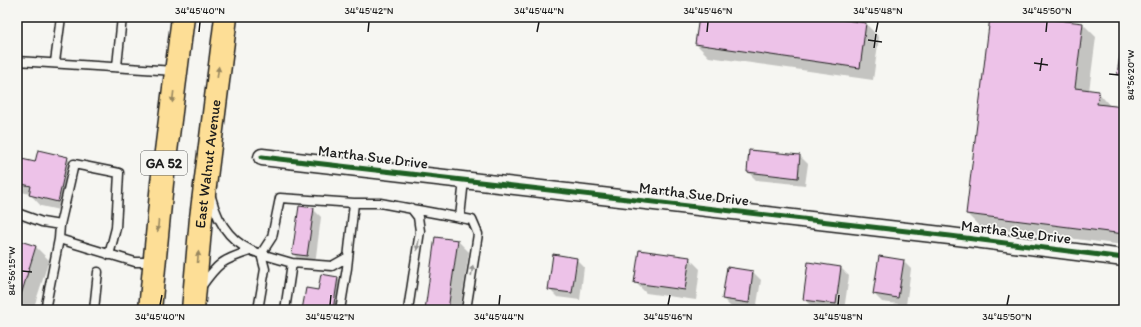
<svg xmlns="http://www.w3.org/2000/svg" width="1141" height="327" viewBox="0 0 1141 327" font-family="Itim,sans-serif">
	<style>
		.shadow { fill: #0003 }
		.building { fill: #edc2e8; stroke: #1c1c1c }
		.lines { fill: none; stroke-linecap: round; stroke-linejoin: round }
		.service-casing { stroke: #1c1c1c; stroke-width: 11 }
		.minor-casing { stroke: #1c1c1c; stroke-width: 19 }
		.primary-casing { stroke: #1c1c1c; stroke-width: 25 }
		.service { stroke: #f6f6f2; stroke-width: 8 }
		.minor { stroke: #f6f6f2; stroke-width: 16 }
		.primary { stroke: #fdde96; stroke-width: 22 }
		.cycleway-casing { stroke: #f6f6f2; stroke-width: 8 }
		.cycleway { stroke: #1b5e20; stroke-width: 5 }
		.oneway { fill: #98875f }
		.oneway2 { fill: #949492 }
		.ticks { fill: none; stroke: #1c1c1c; stroke-width: 1.5 }
		.labels { text-anchor: middle; dominant-baseline: central; stroke-width: 3.5; stroke-linejoin: round; paint-order: stroke }
		.shield { fill: #f6f6f2; stroke: #5d5d5c; stroke-width: 1 }
		.shield-label { font-size: 14px; font-weight: bold; fill: #1c1c1c }
		.street-label { font-size: 15px; fill: #1c1c1c; stroke: #f6f6f2 }
		.neatline { fill: none; stroke: #1c1c1c; stroke-width: 1.5 }
		.ticks-label { font-size: 10px; text-anchor: middle; fill: #1c1c1c }
	</style>
	<rect width="100%" height="100%" fill="#f6f6f2"/>
	<filter id="ink" filterUnits="userSpaceOnUse"><feTurbulence type="fractalNoise" baseFrequency=".025" numOctaves="2"/><feDisplacementMap in="SourceGraphic" scale="8" xChannelSelector="R" yChannelSelector="G"/><feConvolveMatrix kernelMatrix="1 2 1 2 8 2 1 2 1" color-interpolation-filters="sRGB"/></filter>
	<g filter="url(#ink)">
		<path class="shadow" d="M700,17H840L839,20L866,24L879,37L873,80L709,57L696,44Z
			M991,17H1024L1083,24L1096,37L1089,91L1098,92L1111,107L1124,108V245L980,227L967,214Z
			M1124,35V80L1118,74Z
			M800,156L808,164L805,185L756,180L748,172Z
			M67,158L78,169L68,212L41,206L30,194L17,191V159L36,163Z
			M313,209L321,217L315,264L301,262L293,254Z
			M17,241L35,246L49,260L33,310H17Z
			M458,241L469,252L460,310H426Z
			M689,258L700,269L696,300L646,293L635,282Z
			M576,259L584,267L580,300L557,297L549,289Z
			M903,261L911,269L906,305L882,302L874,294Z
			M809,264L841,268L849,276L844,310L812,307L804,299Z
			M753,272L761,280L756,310L731,307L723,299Z
			M337,278L348,289L345,310H303L319,291Z"/>
		<path class="building" d="M699,17H825L866,23L860,68L695,44Z
			M990,17H1032L1083,23L1075,88L1099,91L1097,104L1124,107V234L966,214Z
			M1124,31V75L1117,74Z
			M38,150L68,157L58,202L29,195L31,186L17,183V158L35,162Z
			M749,150L800,155L798,178L747,172Z
			M299,206L314,208L307,256L292,254Z
			M435,237L458,240L448,310H425Z
			M17,240L36,246L17,308Z
			M639,250L690,257L685,290L634,283Z
			M553,254L577,258L572,293L548,290Z
			M879,256L904,260L898,298L873,294Z
			M808,262L841,267L836,304L803,300Z
			M727,267L753,271L749,303L722,299Z
			M321,274L338,277L333,310H302L306,288L318,290Z"/>
		<g class="lines">
			<g class="service-casing">
				<path id="service" d="M17,61L175,71
					M55,62L61,17
					M117,66L122,17
					M211,197C218,224 233,246 261,254L265,269L258,310
					M17,213L42,222L60,225
					M460,217L464,180
					M59,239L60,225L74,164L119,173L116,228L109,255
					M348,257L332,266L292,263L261,254L272,237L280,198L354,203
					M201,287C218,263 222,260 250,251
					M45,310L59,239L135,262H155
					M94,310L98,272
					M285,310L292,263
					M340,310L347,268L354,203H380L472,220L478,234L466,310
					M408,310L420,231L418,217L411,208"/>
			</g>
			<g class="minor-casing">
				<path id="minor" d="M262,157L950,236L1124,258"/>
			</g>
			<g class="primary-casing">
				<g id="primary">
					<path d="M150,310L162,183L183,17"/>
					<path id="s1" d="M193,310L201,218L226,17"/>
				</g>
			</g>
			<use href="#service" class="service"/>
			<use href="#minor" class="minor"/>
			<use href="#primary" class="primary"/>
			<g class="cycleway-casing">
				<path id="cycleway" d="M262,157L950,236L1124,258"/>
			</g>
			<use href="#cycleway" class="cycleway"/>
		</g>
		<defs><path id="oneway-solid" d="M-6-.8H1V-3.2L6.5 0L1 3.2V.8H-6Z"/></defs>
		<g class="oneway">
			<use href="#oneway-solid" transform="translate(218 72) rotate(-83)"/>
			<use href="#oneway-solid" transform="translate(173 97) rotate(97)"/>
			<use href="#oneway-solid" transform="translate(158 226) rotate(95)"/>
			<use href="#oneway-solid" transform="translate(198 257) rotate(-85)"/>
		</g>
		<g class="oneway2">
			<use href="#oneway-solid" transform="translate(418 245) rotate(99)"/>
			<use href="#oneway-solid" transform="translate(472 271) rotate(-81)"/>
		</g>
	</g>
	<path class="ticks" d="M199,32L200,22M368,32L369,22M537,32L539,22M707,32L708,22M876,32L878,22M1046,32L1047,22M868,40L882,42M874,48L876,34M1034,63L1048,65M1040,71L1042,58M1109,74L1119,75M22,271L32,272M160,305L162,295M330,305L331,295M499,305L500,295M668,305L670,295M838,305L839,295M1007,305L1009,295"/>
	<g class="labels">
		<rect class="shield" x="141" y="151" width="46" height="24" rx="3"/>
		<g class="shield-label">
			<text x="164" y="163">GA 52</text>
		</g>
		<g class="street-label">
			<text transform="translate(373 157) rotate(7)">Martha Sue Drive</text>
			<text stroke="none"><textPath href="#s1" startOffset="147">East Walnut Avenue</textPath></text>
			<text transform="translate(694 194) rotate(7)">Martha Sue Drive</text>
			<text transform="translate(1016 232) rotate(7)">Martha Sue Drive</text>
		</g>
	</g>
	<rect width="1141" height="327" fill="none" stroke="#f6f6f2" stroke-width="44"/>
	<rect x="22" y="22" width="1097" height="283" class="neatline"/>
	<g class="ticks-label">
		<text x="200" y="14">34°45'40"N</text>
		<text x="369" y="14">34°45'42"N</text>
		<text x="539" y="14">34°45'44"N</text>
		<text x="708" y="14">34°45'46"N</text>
		<text x="878" y="14">34°45'48"N</text>
		<text x="1047" y="14">34°45'50"N</text>
		<text transform="translate(1130 75) rotate(-90)" y="4">84°56'20"W</text>
		<text transform="translate(11 271) rotate(-90)" y="4">84°56'15"W</text>
		<text x="160" y="320">34°45'40"N</text>
		<text x="330" y="320">34°45'42"N</text>
		<text x="499" y="320">34°45'44"N</text>
		<text x="668" y="320">34°45'46"N</text>
		<text x="838" y="320">34°45'48"N</text>
		<text x="1007" y="320">34°45'50"N</text>
	</g>
</svg>
